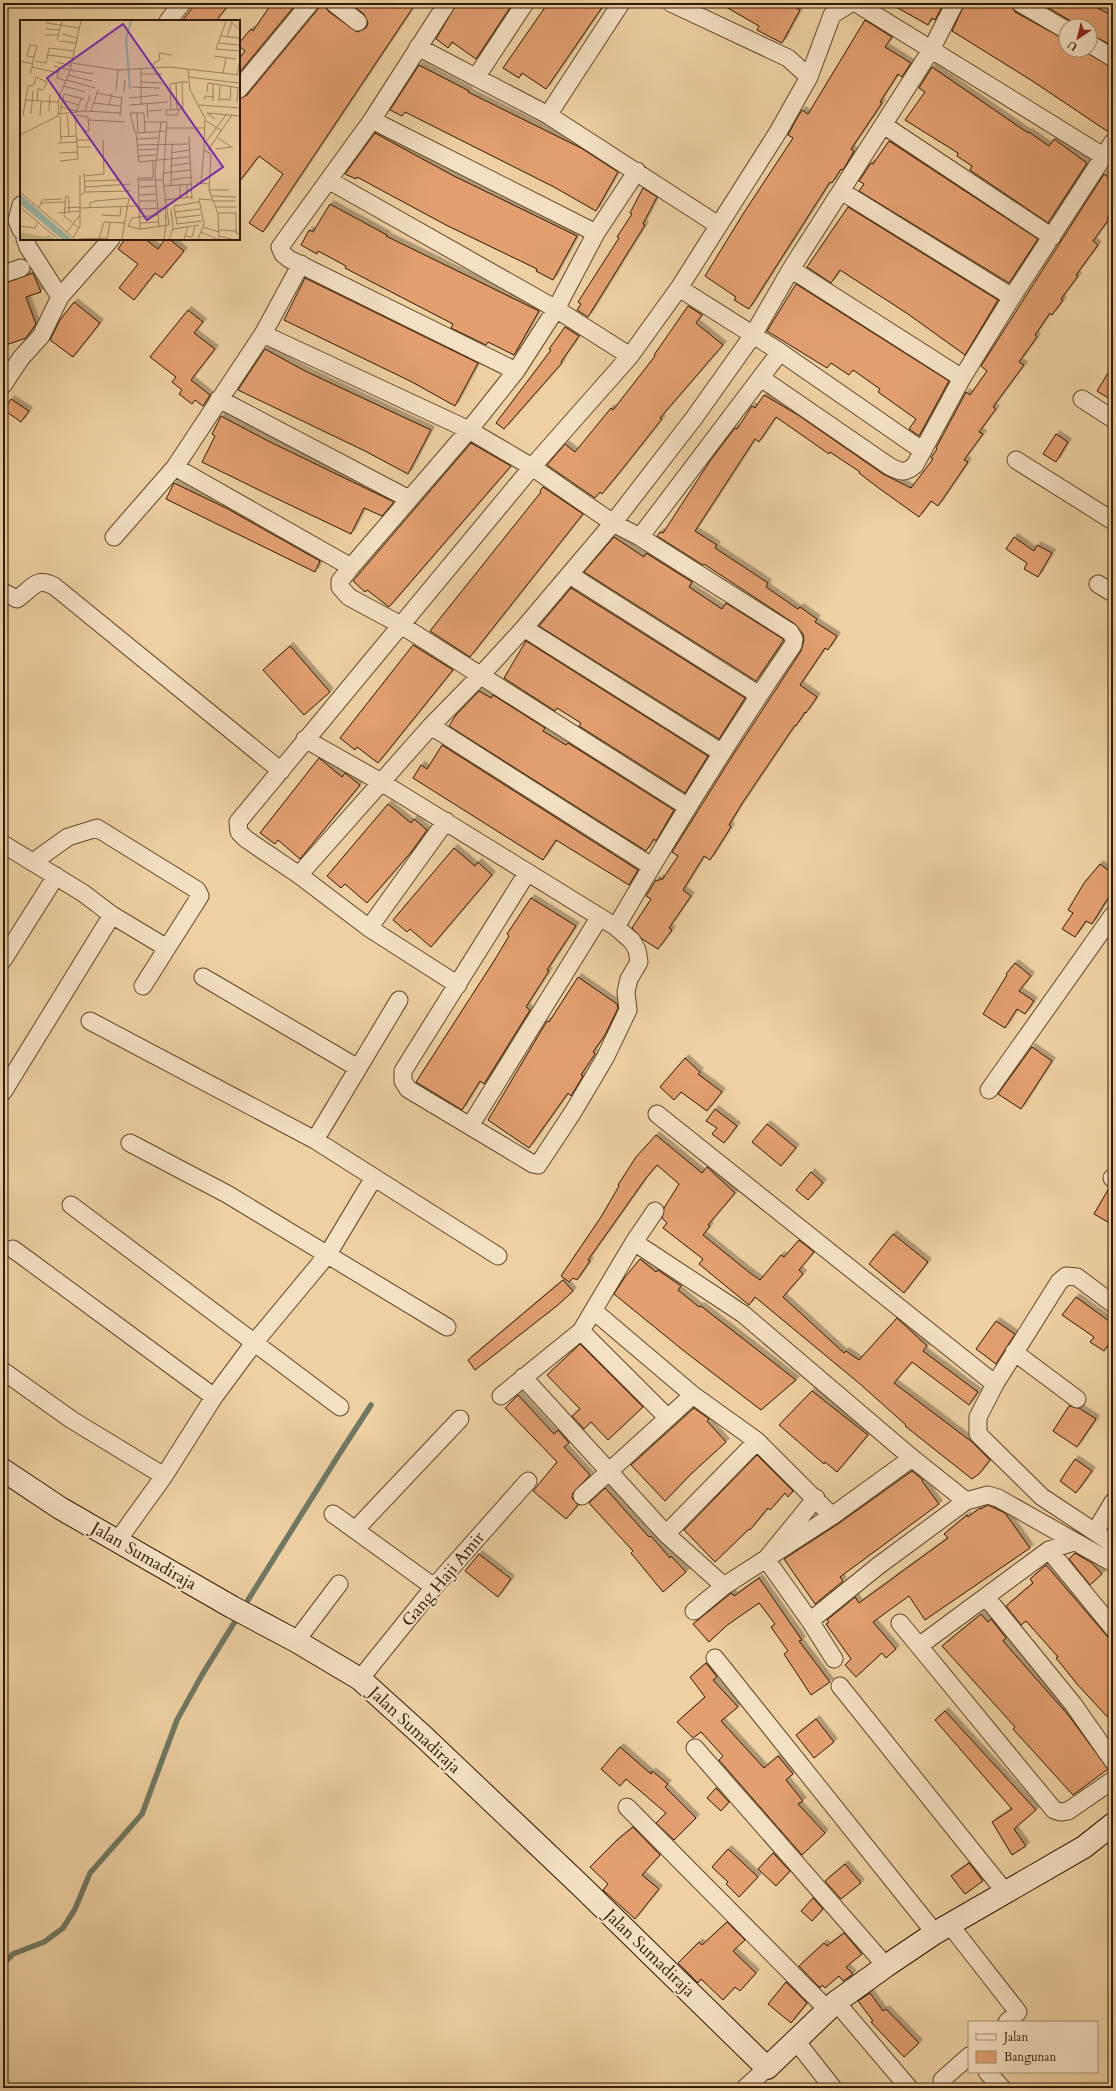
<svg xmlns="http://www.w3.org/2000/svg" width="1116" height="2091" viewBox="0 0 1116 2091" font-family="Cardo,serif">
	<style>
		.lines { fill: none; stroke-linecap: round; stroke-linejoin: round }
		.stream { stroke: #6f7863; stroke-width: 5.5 }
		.building { fill: #e39f6f; stroke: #2f1900; filter: url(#shadow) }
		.street-casing { stroke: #5f4728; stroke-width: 19 }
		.secondary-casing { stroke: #2f1900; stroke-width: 24 }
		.street { stroke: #f4e0c3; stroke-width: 17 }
		.secondary { stroke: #f4e0c3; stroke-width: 22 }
		.labels { text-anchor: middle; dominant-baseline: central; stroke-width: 4; stroke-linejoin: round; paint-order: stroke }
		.street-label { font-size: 17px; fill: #2f1900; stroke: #f4e0c3 }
		.inset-river { fill: none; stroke: #99b7a5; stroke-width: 2 }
		.inset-road { fill: none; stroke: #a28761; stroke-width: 1 }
		.view { fill: #7b2cbf; fill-opacity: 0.15; stroke: #7b2cbf; stroke-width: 2 }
		.inset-edge { fill: none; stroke: #2f1900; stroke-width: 2 }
	</style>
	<defs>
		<filter id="shadow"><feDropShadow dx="3.5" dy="-3.5" stdDeviation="0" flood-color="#0004"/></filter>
	</defs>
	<rect width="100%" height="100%" fill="#eed0a2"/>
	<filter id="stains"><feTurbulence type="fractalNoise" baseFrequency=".005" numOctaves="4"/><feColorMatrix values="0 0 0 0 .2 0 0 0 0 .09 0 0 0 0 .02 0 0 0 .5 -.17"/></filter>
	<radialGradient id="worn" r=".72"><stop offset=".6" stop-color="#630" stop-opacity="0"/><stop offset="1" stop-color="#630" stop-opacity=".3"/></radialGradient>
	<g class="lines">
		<path class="stream" d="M243,1608L338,1456L371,1405
			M3,1964L13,1954L44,1942L63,1928L75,1909L90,1873L142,1814L177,1720L202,1675L239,1615"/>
	</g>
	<path class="building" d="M196,3H230L216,21H182Z
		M272,3H297L239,73V59L245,51L239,46V43L251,29L253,31Z
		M320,3H324L328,11L357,32L366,28L368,23L364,14L356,8L360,3H416L263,232L249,223L283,174L259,156L239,182V99L247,95L318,9Z
		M457,3H513L476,59L452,42L448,48L436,39Z
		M548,3H605L546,89L522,73L519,78L503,68Z
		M719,3H787L800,10L782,43L757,30L759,26Z
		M889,3H944L935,20L932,18L928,25Z
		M965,3H1010L1015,12L1066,40V50H1082L1113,68V132L1110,133L1034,82L952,31Z
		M1046,3H1088L1113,16V46L1090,34V26H1075L1071,21L1045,6Z
		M865,20L892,37L885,47L911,63L902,77L898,74L880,102L882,103L851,149L854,151L843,170L841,169L832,183L830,182L749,309L734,300L736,297L705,276L743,214L793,138L788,135L797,118L802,110L808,114Z
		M419,65L469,91L468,92L581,148L618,172L596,211L554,187L405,112L402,116L390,110Z
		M932,67L1028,133L1029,132L1049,146L1054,139L1087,163L1048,223L970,170L972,166L957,156L958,153L905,120L925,92L919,88Z
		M375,133L452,175L577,236L553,280L536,271L537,269L446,225L357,177L356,179L345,174Z
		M889,141L1038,239L1009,283L859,191L864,184L859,181L871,163L873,164Z
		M1104,174L1113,181V210L1107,218L1109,219L1093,241L1098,245L1076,275L1078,276L1061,299L1063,300L1052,315L1050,313L1035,335L1037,337L1019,362L1024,365L993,407L996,409L979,432L983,434L964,460L968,462L938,506L931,501L919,517L876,486L859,473L860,472L830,452L829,454L776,417L759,442L755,439L695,531L717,545L715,548L768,583L766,587L798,609L800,607L817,619L815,622L837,636L828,650L825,648L800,685L817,697L806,713L805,712L796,726L795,725L741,805L729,825L731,827L710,860L704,856L683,890L691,896L669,928L672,930L658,949L642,939L632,928L651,899L646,896L656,880L658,881L660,878L662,880L678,856L672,852L733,755L801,651L804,640L803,634L795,624L704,564L703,565L657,536L660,532L663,533L710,461L735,428L737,429L752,406L755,408L764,395L798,415L883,474L911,488L933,459L931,458L937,449L936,448L966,392L970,395L987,371L981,366Z
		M643,188L657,197L643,224L645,225L588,317L577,310L581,304L578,302L619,238L617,237L632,214L630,213Z
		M330,204L387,235L386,236L539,311L514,355L488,342L486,345L451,328L453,324L345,268L346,266L318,251L317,254L301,245L309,230L313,232Z
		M848,207L998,300L965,355L908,314L840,270L831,283L807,267Z
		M125,239H145L158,249L165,239H169L184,251L162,278L155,273L134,300L119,288L138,264L118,249Z
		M33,273L41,292L26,297L36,324L26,338L3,346V284Z
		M305,278L478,363L455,406L412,382L284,320Z
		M796,284L949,381L919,436L909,429L916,419L878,392L880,389L853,370L849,375L831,363L827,368L767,331Z
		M74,302L100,323L73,357L50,340L60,320Z
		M688,306L702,315L696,323L723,345L660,418L662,419L620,472L602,494L600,492L595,498L547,465L565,444L575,452L611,408L613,410L655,356L654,355Z
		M188,310L203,322L194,333L215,349L191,380L210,395L203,406L195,400L192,404L179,394L182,390L172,382L176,377L150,357Z
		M565,327L579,336L561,362L562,363L504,429L496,423L551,350L549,349Z
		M265,349L305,371L431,430L408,474L365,451L238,390Z
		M1113,365V401L1097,391Z
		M11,399L29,411L21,422L4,410Z
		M221,416L268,441L394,502L382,516L364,508L351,534L265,493L202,462L215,436L212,434Z
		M1056,434L1068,442L1056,462L1043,454Z
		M471,443L511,466L389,607L367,590L365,592L353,581Z
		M174,483L226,508L320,561L315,572L166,499Z
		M543,487L583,514L470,657L430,631L541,492L540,491Z
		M614,537L644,557L646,553L692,582L689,587L722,609L726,603L783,639V641L756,681L584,572Z
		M1014,537L1034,551L1037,545L1052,553L1038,577L1024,569L1027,563L1006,549Z
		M571,588L745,698L719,739L539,626Z
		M526,641L708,756L685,793L579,726L581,723L557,708L555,711L504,678Z
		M413,645L453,670L378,763L357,747L355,750L340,738Z
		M290,646L330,692L304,715L263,670Z
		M479,691L491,698L493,695L545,728L543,731L566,745L568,743L674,810L656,841L654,839L646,851L449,726L456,715Z
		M442,745L638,870L629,885L556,840L543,860L413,778L421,765L427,769Z
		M319,758L342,777L345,773L360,785L300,859L278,840L275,844L260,833Z
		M388,804L411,823L414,819L427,830L412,851L367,903L345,884L341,888L327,876Z
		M454,848L475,866L478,862L492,875L431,947L410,929L407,932L393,920Z
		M1100,864L1113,874V890L1092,924L1086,921L1075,937L1062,929L1073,913L1068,910L1084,883Z
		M531,898L576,926L547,970L549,971L526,1007L530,1010L484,1084L480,1081L462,1110L416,1082L494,961L509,936L507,934Z
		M1015,963L1031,976L1019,991L1034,1001L1025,1014L1017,1009L1005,1028L983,1014L1007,975L1006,974Z
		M578,977L617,1004L618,1008L605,1035L593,1052L595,1054L581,1075L583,1076L571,1096L568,1093L529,1148L488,1120L547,1021L549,1022Z
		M1032,1047L1052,1061L1021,1109L998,1094Z
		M685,1058L700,1072L698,1074L722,1092L707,1111L681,1092L674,1100L660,1087Z
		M715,1109L737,1126L724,1143L712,1134L717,1128L706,1121Z
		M767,1124L796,1148L781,1166L752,1142Z
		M656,1135L702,1173L707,1167L735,1193L708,1225L710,1226L703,1235L750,1273L760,1280L781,1255L784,1257L799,1240L814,1252L799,1270L803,1274L783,1297L844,1353L846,1351L859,1360L897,1318L927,1346L923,1351L978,1392L969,1405L912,1362L894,1383L972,1442L990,1460L979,1474L972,1479L905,1426L906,1425L860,1384L755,1297L749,1305L699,1264L703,1259L663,1228L667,1223L662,1218L664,1208L679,1184L657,1165L646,1178L588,1260L590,1261L577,1280L573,1278L569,1282L561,1276L601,1217L619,1186L618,1185L636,1157Z
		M811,1172L823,1183L808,1200L796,1190Z
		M1109,1188L1113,1189V1225L1094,1214Z
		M893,1234L928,1262L904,1293L869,1264Z
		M640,1259L656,1272L658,1270L668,1277L681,1286L678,1290L699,1307L701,1306L796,1380L761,1410L684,1351L614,1294L625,1277Z
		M563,1280L573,1291L558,1305L475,1370L468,1360Z
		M1076,1297L1113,1324V1338L1104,1351L1090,1342L1094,1337L1062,1315Z
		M996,1321L1015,1334L996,1364L976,1349Z
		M580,1344L643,1407L608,1440L591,1422L584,1429L572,1416L580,1409L547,1375Z
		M812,1391L868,1435L837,1472L825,1462L824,1464L779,1425Z
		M518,1395L554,1434L558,1430L569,1443L564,1447L590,1475L573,1493L572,1498L578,1505L566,1519L533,1491L557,1462L505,1408Z
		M1069,1406L1079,1408L1096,1419L1077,1447L1053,1431Z
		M694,1408L709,1419L707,1421L726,1442L691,1474L665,1501L631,1465Z
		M757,1455L793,1491L788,1497L785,1493L770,1510L768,1508L750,1530L749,1529L715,1562L684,1530Z
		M1075,1459L1092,1471L1076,1493L1060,1481Z
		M912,1471L923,1480L922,1481L939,1504L840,1577L843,1581L815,1604L784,1559L838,1524Z
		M605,1488L649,1537L651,1536L670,1558L671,1556L686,1572L663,1592L631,1553L633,1551L589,1503Z
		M988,1505L1005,1513L1030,1548L925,1620L909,1596L873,1622L896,1649L886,1658L882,1653L856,1677L845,1665L851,1659L826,1624L829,1622L827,1620L855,1597L859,1603L948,1538L944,1534L967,1515L968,1517L980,1508L981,1509Z
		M1075,1553L1092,1563L1102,1574L1090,1585L1069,1559Z
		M479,1554L511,1579L498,1597L465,1571Z
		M1046,1565L1113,1643V1723L1077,1684L1056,1658L1058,1657L1026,1621L1021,1625L1006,1606L1033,1583L1030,1579Z
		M759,1578L802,1640L799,1641L830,1682L811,1695L784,1654L788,1651L771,1627L775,1624L759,1603L726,1626L709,1642L693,1624L730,1594L732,1593L734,1596Z
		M981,1614L988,1622L991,1619L1006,1638L1003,1641L1069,1716L1108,1769L1073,1795L1013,1729L1015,1727L942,1646Z
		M706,1663L717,1677L713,1680L738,1707L721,1721L764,1768L778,1756L793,1774L786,1780L803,1801L798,1804L825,1833L802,1855L719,1760L723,1756L701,1732L693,1738L677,1722L705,1697L690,1677Z
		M945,1711L1036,1810L1014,1829L1026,1846L1012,1855L992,1822L1012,1809L935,1720Z
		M816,1719L834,1742L814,1758L796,1735Z
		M620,1747L651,1774L652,1771L668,1784L665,1787L696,1818L674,1840L656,1823L666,1813L626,1779L620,1786L601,1769Z
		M716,1788L729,1802L721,1811L707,1798Z
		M633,1827L660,1855L642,1875L659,1889L635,1919L603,1890L608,1884L590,1867L617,1840Z
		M728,1849L758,1877L739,1897L726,1884L728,1882L712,1867Z
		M773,1853L790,1871L776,1886L758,1869Z
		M969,1863L983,1881L965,1894L951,1876Z
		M845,1864L861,1883L841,1899L825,1881Z
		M813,1898L823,1909L812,1921L801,1911Z
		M727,1922L745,1940L733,1951L756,1973L740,1991L735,1987L723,2000L701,1979L698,1983L678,1963L699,1942L702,1945Z
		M844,1933L862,1954L846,1967L853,1974L843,1981L839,1976L825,1988L822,1985L820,1988L799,1966L824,1943L827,1946Z
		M786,1982L807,2003L791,2023L768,2004Z
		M870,1993L883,2011L886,2009L919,2043L904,2057L871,2022L873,2021L858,2001Z"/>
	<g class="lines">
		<g class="street-casing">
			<path id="street" d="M334,3L358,22
				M447,3L372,120L280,247L283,254L289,259L516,371
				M671,3L788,58L809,77
				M856,3L1103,156
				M1020,3L1066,30
				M168,21L182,3
				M1090,44L1113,58
				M418,47L548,115L718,225
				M477,76L525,3
				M239,89L310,3
				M548,115L621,3
				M372,120L596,233
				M885,126L1052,237
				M637,171L596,233L556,309L516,371L469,430L351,567L340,581V587L349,597L401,625L688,807
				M330,181L556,309L630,356
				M841,191L1012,297
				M21,205L17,220L21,230
				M791,269L962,378
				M3,274L21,268
				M679,288L780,352L923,451
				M60,297L111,239
				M263,334L469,430L532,467L613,523L640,537L790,632L794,639L793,645C730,737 672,831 616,927
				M761,378L889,466C900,472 905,474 915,465L962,378L1012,297L1113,142
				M3,385L21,358L41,336L60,297L28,247L25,239
				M219,399L409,499
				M1082,399L1113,419
				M1016,460L1113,521
				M175,467L351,567
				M114,537L175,467L263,334L301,264
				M640,537L780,352
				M570,575L759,695
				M1098,584L1113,593
				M3,592L17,599C32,589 36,576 54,586L281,771
				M524,628L722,753
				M431,726L651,866
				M305,739L381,782L616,927L632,941L637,950L639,962L629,979L626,992L628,1010L605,1058L573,1112L538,1165L533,1164L408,1089L403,1081V1071L527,873
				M3,844L83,893L112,915L3,1092
				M33,862L68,837L97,828L197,890L200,896L167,948L112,915
				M299,875L431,726L481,675L524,628L613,523L694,418L753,335L791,269L931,50L955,3
				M369,928L446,821
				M3,960L56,876
				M203,977L358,1068
				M458,985L369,928L299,875L246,839L239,832L238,822L532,467L630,356L679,288L778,132L809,77L832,15L851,3
				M143,986L167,948
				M90,1021L315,1140L498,1256
				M989,1090L1113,915
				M657,1114L995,1384
				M470,1126L599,918
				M315,1140L399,1000
				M130,1143L227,1194L447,1327
				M1112,1178L1113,1179
				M71,1205L340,1407
				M634,1242L743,1314L912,1458L966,1501L988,1495L998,1498L1113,1563
				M13,1249L214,1397
				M1113,1304L1077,1277L1066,1276L1059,1282L995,1384L978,1417V1434L982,1438L1042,1497L1113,1544
				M594,1311L693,1395L757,1441L832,1516
				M581,1331L667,1417
				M1014,1352L1077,1399
				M3,1371L72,1420L164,1476
				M523,1377L666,1534L724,1586
				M501,1396L581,1331L634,1242L655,1211
				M582,1496L693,1395
				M816,1498L766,1559L810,1621L834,1659
				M333,1514L434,1587
				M355,1530L460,1419
				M1095,1532L1113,1502
				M666,1534L757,1441
				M118,1540L164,1476L214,1397L254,1343L328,1254L373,1179
				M1049,1550L1113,1628
				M986,1597L1073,1704L1113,1761
				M694,1611L724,1586L832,1516L912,1458
				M810,1621L878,1566L966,1501
				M900,1623L1054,1810L1060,1812L1068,1811L1113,1780
				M296,1641L339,1584
				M919,1646L1049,1550L1074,1542
				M715,1658L935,1933
				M360,1679L434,1587L528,1481
				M840,1686L1006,1893
				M695,1748L886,1966
				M627,1807L828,2010
				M950,1925L1018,2012L1007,2022
				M836,2002L909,2088
				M796,2041L833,2088
				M987,2072L1002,2088
				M942,2080L969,2056
				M745,2088L767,2068"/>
		</g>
		<g class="secondary-casing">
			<path id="secondary" d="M3,1470L60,1508L232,1607L296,1641L360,1679L423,1736L580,1885L767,2068L836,2002L886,1966L935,1933L1084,1847L1113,1824"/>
		</g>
		<use href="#street" class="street"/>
		<use href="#secondary" class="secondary"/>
	</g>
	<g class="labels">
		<g class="street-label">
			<text transform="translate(144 1556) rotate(30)">Jalan Sumadiraja</text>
			<text transform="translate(443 1579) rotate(-50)">Gang Haji Amir</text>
			<text transform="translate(415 1730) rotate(43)">Jalan Sumadiraja</text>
			<text transform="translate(650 1953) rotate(44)">Jalan Sumadiraja</text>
		</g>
	</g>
	<g transform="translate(20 20)">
		<rect width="220" height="220" fill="#eed0a2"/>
		<path d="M0,212L24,217L29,215L34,219H0Z" fill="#bfb980"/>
		<path d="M0,174L33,203L52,219H42L10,192L0,184Z" fill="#99b7a5"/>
		<path class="inset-river" d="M110,69L106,19L111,1"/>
		<path class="inset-road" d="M27,1V3L59,8M206,1L196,29L220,31M210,1L220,10M26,9L40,10M42,14L57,18M25,15H39M200,16L220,18M207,17L212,2M37,20L42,1M39,21L56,23M198,23L220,25M27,35L53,38M194,36L216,39M0,41L13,44M15,41L26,43L29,28L54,31M37,42L51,46M52,43L98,50L149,47L220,55M34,46L50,50M12,47L14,37L17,26L10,25L7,36L14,37M133,47L135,42L140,40L139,33L152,35M168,49L170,70L185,98L184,130L191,134L189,170L198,194L199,219M39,50L37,58L46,61M50,50L74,54M203,53L206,38M10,54L12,47L38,53M121,54H142M48,55L72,61M217,55L220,39M168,57L219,63M47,60L75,68M121,62L142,63M162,62L163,89L151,90L150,64L162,62H168M156,63L157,90M44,66L65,72M112,67L140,68M96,71L98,50M104,72L105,60M187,72L188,63L220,68M78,73L101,78M109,78L139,75M199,79L210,80L211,67M5,80L38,82M41,80L59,85M184,80L185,76L194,77M193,81V64M199,81L200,66M217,82L218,68M74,83L100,86M127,84L128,98M89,85L92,73M109,85L148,82M121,85V48M179,85L220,88M40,87L57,91M151,90H146V95H157L159,90M29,91L30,75M65,91L70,75M71,91L78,70M127,91L142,90M56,93L61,79M117,93L118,113M11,94L13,71M38,94L65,91L100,93M40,94L44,74L64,79M3,95L8,66L14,65L16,57L27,62L23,70L18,69L17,81M47,95L49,117M56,95L68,97L69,111H65M20,96L21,81M40,96L41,123M100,96L102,76M195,99L187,93L220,96M69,100L105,102M186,101L202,111M124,102H147L143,160L149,205L120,209L108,206L112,198L138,195M147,108H184M116,113L119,142L169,137M125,113L124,93H110L115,113H116L133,112L147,111M0,115L38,96L39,78L50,50L61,1M169,116L172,180M41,117L56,116M198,118L213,128M117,119L138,118M57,120H71M38,123L57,122M185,123L206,95M117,125L168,124M58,127H71M196,129L211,127M117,130L137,129M188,130L212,95M39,133L58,132M151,133L169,130M118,136L136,135M40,141L58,139L55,95M150,146L170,143M143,153L171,150M64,156L84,154L83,120M133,158V141M118,160H143M151,160L172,157M65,161L100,160M177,163L190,164M181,163L184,130M160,165V178M167,165V178M143,166L172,164M151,166L152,125M65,167L111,164M119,167L136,166M189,170H209M0,172L55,219M65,172L110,171M61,175L65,172L64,153M119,175L136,174M191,176L216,177M144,180L172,177M120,181H136M193,181H215M179,182L154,186L157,204L182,201M21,183L22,180L42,179M0,187L38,219M196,187H216M19,188L21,183L45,182M45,188L61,187M61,188L115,186M70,188V183L75,181L109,178L102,219M120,189L144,188M151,189L153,209M49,192V177L46,176L44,196L59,208M155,192L180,189M38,193L61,191M198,193H216V213L220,214M82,195L100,196L101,187M156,198L181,195M120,203L139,202M0,206L15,208L18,202M139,207L135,152L141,102M183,207L199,212M120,209L118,158H133M199,210L217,211M47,212L60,195M181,212L197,219M165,216L172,217L175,206M199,216L211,219M53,218L60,206V155M58,219L87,218M79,219L84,202L105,203M87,219L90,202M144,219L146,204L145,186M149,219L153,209L179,205M164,219L168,207M178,219L184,204L179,179L192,180"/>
		<path class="view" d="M103,4L203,147L127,200L27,58Z"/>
		<rect width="220" height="220" class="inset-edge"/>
	</g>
	<rect width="1116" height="2091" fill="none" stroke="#eed0a2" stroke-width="16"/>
	<rect x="4" y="4" width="1108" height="2083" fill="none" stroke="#2f1900" stroke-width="2"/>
	<rect x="8" y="8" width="1100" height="2075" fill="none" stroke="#2f1900"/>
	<rect x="968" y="2021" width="130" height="52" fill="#f4e0c3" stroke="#a59075"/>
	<rect x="976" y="2034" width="20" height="6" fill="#f4e0c3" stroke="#a59075"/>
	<text x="1004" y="2041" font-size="12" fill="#2f1900">Jalan</text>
	<rect x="976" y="2051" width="20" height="12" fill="#e39f6f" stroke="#a59075"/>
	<text x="1004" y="2061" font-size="12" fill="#2f1900">Bangunan</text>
	<g transform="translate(1078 38) rotate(215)"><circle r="19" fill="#f4e0c3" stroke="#a59075"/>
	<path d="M0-3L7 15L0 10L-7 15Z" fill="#8f2418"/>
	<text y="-6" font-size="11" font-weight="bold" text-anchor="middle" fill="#2f1900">U</text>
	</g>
	<rect width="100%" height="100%" filter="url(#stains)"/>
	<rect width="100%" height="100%" fill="url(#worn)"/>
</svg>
